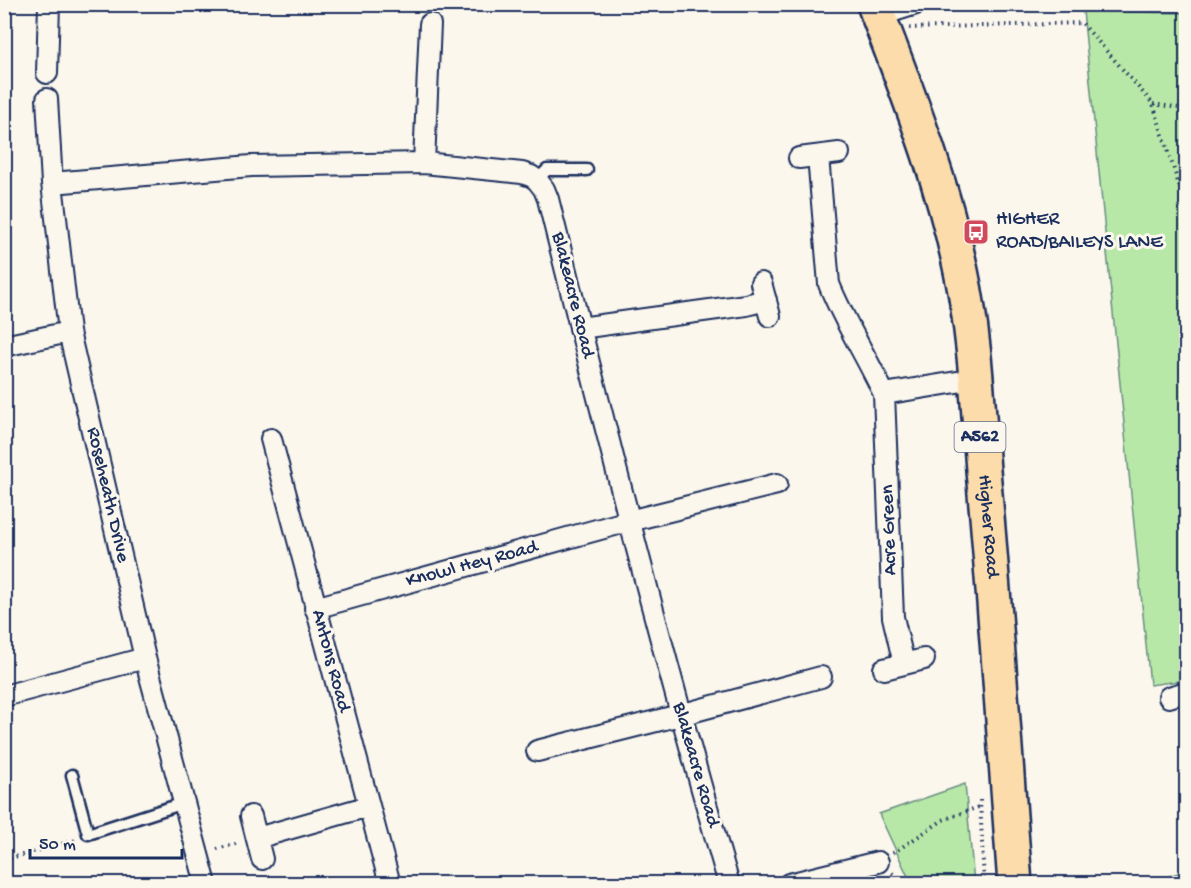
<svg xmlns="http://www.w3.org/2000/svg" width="1191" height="888" viewBox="0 0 1191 888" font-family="'Gochi Hand',sans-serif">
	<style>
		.green { fill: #b7e8a7; stroke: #698c82; stroke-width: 1.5 }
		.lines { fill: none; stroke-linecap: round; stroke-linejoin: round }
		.service-casing { stroke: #1b2f5e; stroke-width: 15 }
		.minor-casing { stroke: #1b2f5e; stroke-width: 24 }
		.trunk-casing { stroke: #1b2f5e; stroke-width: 38 }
		.path { stroke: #1b2f5e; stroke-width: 4; stroke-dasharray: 1.5 4.5; stroke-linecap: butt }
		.service { stroke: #fbf7ec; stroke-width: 10 }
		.minor { stroke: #fbf7ec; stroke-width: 20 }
		.trunk { stroke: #fcdcab; stroke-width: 33 }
		.labels { text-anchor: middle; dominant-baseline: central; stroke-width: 6; stroke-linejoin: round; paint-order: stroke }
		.shield { fill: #fbf7ec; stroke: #5e6b89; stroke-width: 1.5 }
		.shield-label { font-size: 18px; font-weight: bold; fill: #1b2f5e }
		.poi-label { font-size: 20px; fill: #1b2f5e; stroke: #fbf7ec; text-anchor: start }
		.street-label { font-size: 20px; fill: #1b2f5e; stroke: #fbf7ec }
	</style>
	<rect width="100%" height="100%" fill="#fbf7ec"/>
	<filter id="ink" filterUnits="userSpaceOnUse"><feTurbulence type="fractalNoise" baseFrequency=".0167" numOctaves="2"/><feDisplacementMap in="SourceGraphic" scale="12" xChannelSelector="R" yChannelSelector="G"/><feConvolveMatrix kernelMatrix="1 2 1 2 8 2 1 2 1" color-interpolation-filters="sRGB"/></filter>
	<g filter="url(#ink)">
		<path class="green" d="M1083,11L1186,13V680L1150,685Z
			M965,784L974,883H911L879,814Z
			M1186,870V883H1158V880Z"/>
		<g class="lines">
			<g class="service-casing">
				<path id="service" d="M537,180L547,170H587
					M72,775L88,834L184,803"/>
			</g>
			<g class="minor-casing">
				<path id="minor" d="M878,16L916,4
					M47,73L49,4
					M47,99L52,183L69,332L145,658L206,884
					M818,156L829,284C844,322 867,357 884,394L975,379
					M799,158L839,153
					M424,163L430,24
					M52,183L251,166L424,163L522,173L531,176L537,180L544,189L548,199C605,428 663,657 729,884
					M761,283L770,316
					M580,328L746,305L766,300
					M4,346L69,332
					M884,394L893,617L904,664
					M271,439L390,884
					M315,608L629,521L777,484
					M884,669L924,659
					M4,696L145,658
					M1169,697L1186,692
					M537,751L680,715L821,677
					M251,816L262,859
					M257,838L369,806
					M789,884L878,862"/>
			</g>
			<g class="trunk-casing">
				<g id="trunk">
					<path id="s1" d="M874,4C907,92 942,178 961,271C976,340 978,412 984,482C996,616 1005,750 1015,884"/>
				</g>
			</g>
			<path class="path" d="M909,28L1082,23L1153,104L1186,207
				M1153,104L1186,109
				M980,800L984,884
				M217,849L239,843
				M893,853L943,820L981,806
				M4,860L76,840
				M892,873L906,884"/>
			<use href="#service" class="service"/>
			<use href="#minor" class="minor"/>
			<use href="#trunk" class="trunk"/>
		</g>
	</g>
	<defs>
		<g id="bus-square" transform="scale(1.35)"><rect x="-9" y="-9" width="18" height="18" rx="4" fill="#d1495b" stroke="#fbf7ec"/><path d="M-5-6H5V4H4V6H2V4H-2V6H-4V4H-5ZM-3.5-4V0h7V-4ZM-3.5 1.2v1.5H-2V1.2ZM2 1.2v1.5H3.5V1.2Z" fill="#fff"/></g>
	</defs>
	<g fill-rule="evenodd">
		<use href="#bus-square" x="976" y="232"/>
	</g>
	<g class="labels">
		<rect class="shield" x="954.5" y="422" width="51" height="30" rx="4.5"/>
		<g class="shield-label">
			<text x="980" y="437">A562</text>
		</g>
		<g class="poi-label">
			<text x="996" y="220">HIGHER<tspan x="996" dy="23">ROAD/BAILEYS LANE</tspan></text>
		</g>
		<g class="street-label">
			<text transform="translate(572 295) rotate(76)">Blakeacre Road</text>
			<text transform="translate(107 495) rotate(77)">Roseheath Drive</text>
			<text stroke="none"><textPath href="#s1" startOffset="538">Higher Road</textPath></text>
			<text transform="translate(890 530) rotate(-92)">Acre Green</text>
			<text transform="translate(472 565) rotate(-15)">Knowl Hey Road</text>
			<text transform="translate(330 661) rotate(75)">Antons Road</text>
			<text transform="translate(695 765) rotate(74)">Blakeacre Road</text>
		</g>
	</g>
	<rect width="1191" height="888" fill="none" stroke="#fbf7ec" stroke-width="24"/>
	<rect x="12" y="12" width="1167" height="864" fill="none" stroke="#1b2f5e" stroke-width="2" filter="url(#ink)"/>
	<path d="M30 849v9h152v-9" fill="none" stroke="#1b2f5e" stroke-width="3"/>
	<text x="39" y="849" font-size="18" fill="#1b2f5e" stroke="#fbf7ec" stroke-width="4.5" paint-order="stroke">50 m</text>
</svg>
